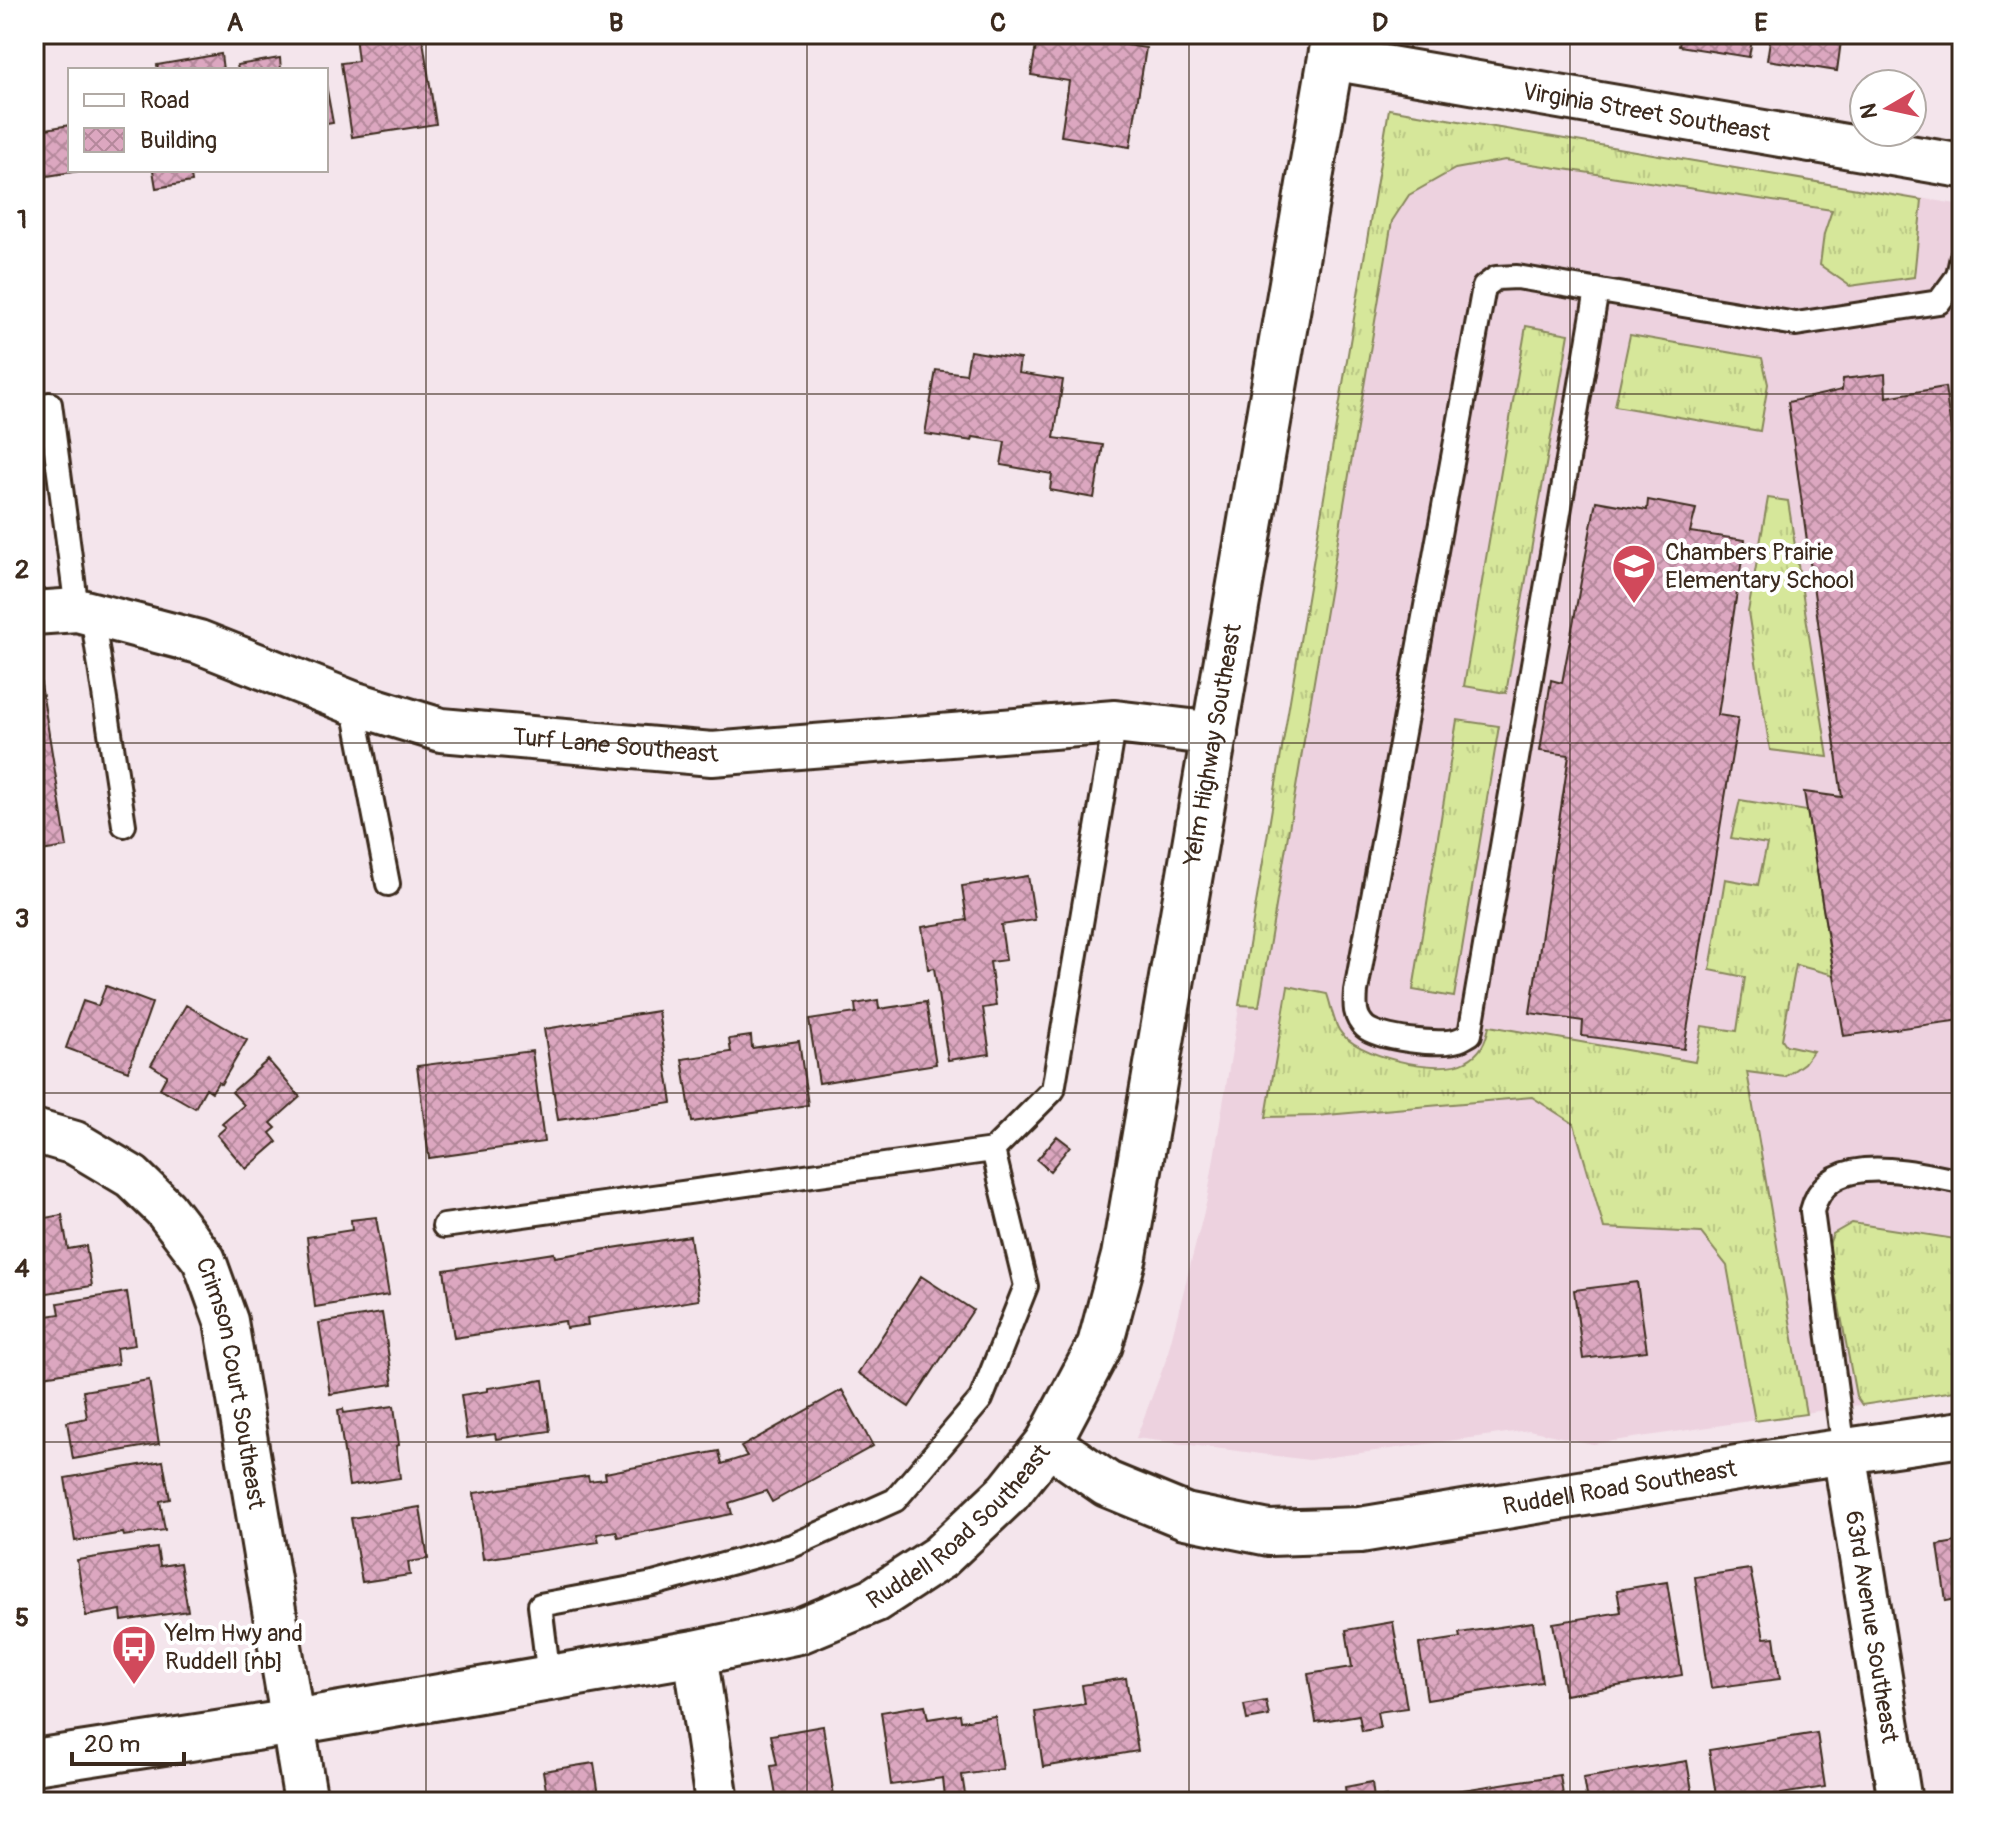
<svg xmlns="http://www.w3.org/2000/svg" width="1996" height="1836" viewBox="0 0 1996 1836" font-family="Pangolin,sans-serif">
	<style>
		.built { fill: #edd2df }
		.grass { fill: url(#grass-tufts); stroke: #88885c; stroke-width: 2 }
		.building { fill: url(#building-cross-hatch); stroke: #3b2a1e; stroke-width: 2 }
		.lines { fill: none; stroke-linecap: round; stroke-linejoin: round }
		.service-casing { stroke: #3b2a1e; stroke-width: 28 }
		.minor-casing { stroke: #3b2a1e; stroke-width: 48 }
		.tertiary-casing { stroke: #3b2a1e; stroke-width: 50 }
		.secondary-casing { stroke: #3b2a1e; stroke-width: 50 }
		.service { stroke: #fff; stroke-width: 22 }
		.minor { stroke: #fff; stroke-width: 42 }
		.tertiary { stroke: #fff; stroke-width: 44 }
		.secondary { stroke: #fff; stroke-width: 44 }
		.grid { fill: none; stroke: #3b2a1e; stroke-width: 2; stroke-opacity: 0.55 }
		.labels { text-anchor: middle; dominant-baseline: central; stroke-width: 8; stroke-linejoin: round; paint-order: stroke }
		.street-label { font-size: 24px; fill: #3b2a1e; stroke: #fff }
		.poi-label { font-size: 24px; fill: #3b2a1e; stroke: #fff; text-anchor: start }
		.neatline { fill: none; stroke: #3b2a1e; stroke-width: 3 }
		.grid-label { font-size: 26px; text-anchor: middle; font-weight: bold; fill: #3b2a1e }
	</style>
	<defs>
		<pattern id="grass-tufts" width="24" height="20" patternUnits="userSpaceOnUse" patternTransform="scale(2)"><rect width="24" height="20" fill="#d6e79a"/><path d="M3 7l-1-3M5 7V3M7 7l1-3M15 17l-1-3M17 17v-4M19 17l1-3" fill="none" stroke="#b9c684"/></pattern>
		<pattern id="building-cross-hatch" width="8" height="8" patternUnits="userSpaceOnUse" patternTransform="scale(2)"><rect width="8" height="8" fill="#dca7c0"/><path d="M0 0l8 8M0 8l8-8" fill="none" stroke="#b4889b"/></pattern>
	</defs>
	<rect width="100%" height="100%" fill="#f4e5ec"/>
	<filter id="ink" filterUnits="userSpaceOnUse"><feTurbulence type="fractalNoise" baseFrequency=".0125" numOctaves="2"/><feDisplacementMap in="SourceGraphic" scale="16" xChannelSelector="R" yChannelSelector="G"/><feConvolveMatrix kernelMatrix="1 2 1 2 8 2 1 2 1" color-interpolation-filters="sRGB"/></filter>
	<g filter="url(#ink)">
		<path class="built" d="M1389,109L1962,205V1390L1593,1444L1529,1430L1309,1460L1136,1438L1166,1360L1207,1200Z"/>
		<path class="grass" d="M1389,109L1922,200L1914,277L1850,286L1820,265L1824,234L1832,210L1505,160L1455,169L1409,195L1392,221L1259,1006L1239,1005Z
			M1526,326L1569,334L1506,693L1464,686Z
			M1630,335L1762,358L1768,384L1760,431L1615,406Z
			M1768,498L1788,501L1828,757L1770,750L1748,612Z
			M1457,720L1499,726L1454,997L1413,990Z
			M1740,800L1807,811L1834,975L1796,965L1782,1039L1786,1045L1813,1051L1804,1063L1785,1077L1747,1072L1806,1414L1755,1421L1727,1266L1701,1233L1604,1228L1574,1124L1532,1097L1315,1116L1266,1117L1288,986L1327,994C1331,1005 1333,1020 1339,1030C1354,1056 1440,1076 1466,1061C1481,1053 1486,1042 1489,1026L1695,1062L1702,1026L1737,1031L1745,977L1710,970L1725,879L1758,885L1767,844L1731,838Z
			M1852,1223L1962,1240V1390L1862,1405L1856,1396L1828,1247L1833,1234Z"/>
		<path class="building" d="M367,34H422L436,124L352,137L341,63L358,61L355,36Z
			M1038,34H1095L1094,40L1146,48L1130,147L1061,136L1069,81L1031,75Z
			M1681,34H1753L1749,57L1679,46Z
			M1771,34H1842L1837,71L1767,60Z
			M221,54L223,70H158L157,65Z
			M280,58L281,70H238L237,65Z
			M326,85L333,123L326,124Z
			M70,125V170H85L47,176L40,130Z
			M153,170H190L192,182L156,188Z
			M970,351L1020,359L1018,373L1063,380L1054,438L1103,445L1094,498L1050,490L1052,474L1001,465L1005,442L973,437L972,441L925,434L936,370L966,374Z
			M1885,374L1886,397L1945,387L1962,508V1020L1844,1036L1804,792L1842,797L1788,402L1842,390L1843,379Z
			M1648,500L1696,509L1690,532L1745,540L1718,715L1738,718L1684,1049L1582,1036L1583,1021L1530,1013L1569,755L1540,751L1551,680L1562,683L1596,501L1647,510Z
			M40,678L67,847L34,852V679Z
			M1028,876L1035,920L1001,925L1006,960L990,962L996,1006L983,1008L990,1054L948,1060L934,968L928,969L922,927L967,920L962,886Z
			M106,986L152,1003L128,1071L66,1048L83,1001L98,1006Z
			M878,1000L879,1009L926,1002L936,1064L819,1083L809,1020L856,1013L855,1004Z
			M186,1005L247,1040L221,1084L218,1082L212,1092L206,1088L195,1108L160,1088L167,1075L151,1065Z
			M658,1011L672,1103L558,1120L544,1029Z
			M751,1036L752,1048L799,1041L808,1105L692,1122L682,1059L731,1052L729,1039Z
			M532,1051L544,1142L429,1158L417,1066Z
			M268,1060L300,1097L271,1123L276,1128L270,1133L277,1142L246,1169L217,1135L226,1127L222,1124L244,1105L232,1092Z
			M1057,1136L1070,1146L1050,1171L1037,1160Z
			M62,1215L68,1249L86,1246L92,1286L34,1295V1220Z
			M376,1217L389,1295L315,1307L307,1237L352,1230L351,1220Z
			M690,1236L699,1300L587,1318L588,1325L566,1328L565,1321L454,1338L444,1270L554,1253L555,1257Z
			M921,1276L973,1310L909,1407L858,1373Z
			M1637,1282L1647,1351L1583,1359L1574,1290Z
			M127,1292L135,1345L116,1348L118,1364L37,1377L34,1318L60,1314L58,1303Z
			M382,1313L393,1384L330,1394L319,1323Z
			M149,1380L159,1444L73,1459L67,1422L87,1418L83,1391Z
			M543,1380L550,1431L496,1439L495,1434L467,1438L461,1395L488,1391V1388Z
			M842,1390L873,1446L772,1502L766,1491L729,1503L732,1514L618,1537L616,1531L597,1534L599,1542L483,1559L474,1493L588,1476L589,1481L606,1479L605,1473L719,1451L722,1464L747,1456L741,1447Z
			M394,1406L399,1445L396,1446L400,1478L349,1486L338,1410L343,1409L344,1413Z
			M163,1461L170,1499L160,1501L165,1530L124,1536L123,1533L75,1541L65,1478Z
			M420,1507L428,1559L408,1562L410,1575L362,1582L351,1518Z
			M1962,1541V1598L1946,1601L1938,1545Z
			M157,1548L160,1566L180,1563L188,1611L122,1621L121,1610L86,1616L77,1560Z
			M1750,1569L1764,1638L1774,1637L1780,1679L1711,1688L1695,1577Z
			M1667,1582L1682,1675L1565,1695L1553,1623L1621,1612L1617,1590Z
			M1393,1622L1407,1708L1377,1712L1380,1728L1362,1731L1359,1715L1316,1722L1308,1674L1352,1667L1346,1630Z
			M1533,1622L1542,1682L1427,1700L1419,1644L1460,1638L1459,1633Z
			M1126,1678L1138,1751L1043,1767L1035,1712L1085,1704L1082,1685Z
			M1266,1701L1269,1716L1247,1720L1244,1705Z
			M925,1705L928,1719L960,1714L961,1721L995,1716L1003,1769L962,1775L965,1794L945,1797L943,1778L891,1785L881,1712Z
			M823,1726L835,1802H777L771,1766L777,1765L771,1735Z
			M1817,1733L1825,1787L1762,1797V1802H1717L1709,1750Z
			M1687,1761L1694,1802H1587L1583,1778Z
			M594,1763L600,1802H548L543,1771Z
			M1560,1775L1564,1802H1444L1443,1793Z
			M1372,1782L1374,1799L1386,1797L1387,1802H1347L1345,1787Z"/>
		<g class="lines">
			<g class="service-casing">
				<path id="service" d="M1597,290L1470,1034C1466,1036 1462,1039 1458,1040C1442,1046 1378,1039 1365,1027C1354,1017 1355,1005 1356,991L1484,287L1496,278L1517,277L1796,324L1939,302L1958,276L1962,257
					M50,404L77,610
					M92,614L124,825
					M353,703L388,884
					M444,1226L993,1150
					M1844,1451L1812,1211C1828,1147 1915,1174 1962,1182
					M549,1678L540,1605L653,1584L792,1546L895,1500L981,1399L1026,1286L993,1150L1053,1090L1115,722"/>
			</g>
			<g class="minor-casing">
				<g id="minor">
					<path id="s1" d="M1331,58L1962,166"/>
					<path id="s2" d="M34,613L77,610L199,642L353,703L441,730L712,754L1115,722L1216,734"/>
					<path id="s3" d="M34,1131L75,1143L132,1177L165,1209L204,1260L226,1321L306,1802"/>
					<path id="s4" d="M1844,1451L1900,1802"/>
					<path d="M695,1653L717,1802"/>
				</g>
			</g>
			<g class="tertiary-casing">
				<g id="tertiary">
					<path id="s5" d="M1048,1443L1107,1484L1185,1516L1269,1533L1360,1530L1792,1459L1962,1434"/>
				</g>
			</g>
			<g class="secondary-casing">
				<g id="secondary">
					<path id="s6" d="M34,1762L294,1722L695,1653L799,1631L874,1600L940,1557L1009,1492L1048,1443L1100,1345L1124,1256L1335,34"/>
				</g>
			</g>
			<use href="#service" class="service"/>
			<use href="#minor" class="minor"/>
			<use href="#tertiary" class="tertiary"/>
			<use href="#secondary" class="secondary"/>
		</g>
	</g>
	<path class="grid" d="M426,34V1802M807,34V1802M1189,34V1802M1570,34V1802M34,394H1962M34,743H1962M34,1093H1962M34,1442H1962"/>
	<defs>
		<g id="school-pin" transform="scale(2.3)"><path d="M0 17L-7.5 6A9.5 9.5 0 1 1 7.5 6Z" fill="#d1495b" stroke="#fff"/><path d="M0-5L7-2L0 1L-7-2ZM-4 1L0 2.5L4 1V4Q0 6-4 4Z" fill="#fff"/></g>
		<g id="bus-pin" transform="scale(2.3)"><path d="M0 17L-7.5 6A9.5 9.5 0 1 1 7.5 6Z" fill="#d1495b" stroke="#fff"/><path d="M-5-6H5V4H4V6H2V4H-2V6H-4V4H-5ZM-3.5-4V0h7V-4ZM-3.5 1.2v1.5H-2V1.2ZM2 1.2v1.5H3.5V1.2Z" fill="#fff"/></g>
	</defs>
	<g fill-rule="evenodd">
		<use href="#school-pin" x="1634" y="566"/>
		<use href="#bus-pin" x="134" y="1647"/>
	</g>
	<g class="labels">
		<g class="street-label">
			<text stroke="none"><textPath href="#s1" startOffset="320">Virginia Street Southeast</textPath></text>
			<text stroke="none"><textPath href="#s2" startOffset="602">Turf Lane Southeast</textPath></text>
			<text stroke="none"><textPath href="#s6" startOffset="1816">Yelm Highway Southeast</textPath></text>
			<text stroke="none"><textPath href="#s3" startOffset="346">Crimson Court Southeast</textPath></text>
			<text stroke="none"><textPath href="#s5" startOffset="596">Ruddell Road Southeast</textPath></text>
			<text stroke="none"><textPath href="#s6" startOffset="970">Ruddell Road Southeast</textPath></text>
			<text stroke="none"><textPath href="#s4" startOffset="178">63rd Avenue Southeast</textPath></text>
		</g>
		<g class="poi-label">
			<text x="1665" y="552">Chambers Prairie<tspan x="1665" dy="28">Elementary School</tspan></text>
			<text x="165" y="1633">Yelm Hwy and<tspan x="165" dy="28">Ruddell [nb]</tspan></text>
		</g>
	</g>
	<rect width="1996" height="1836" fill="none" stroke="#fff" stroke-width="88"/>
	<rect x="68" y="68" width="260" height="104" fill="#ffffff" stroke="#b1aaa5" stroke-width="2"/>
	<rect x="84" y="94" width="40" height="12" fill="#ffffff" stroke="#b1aaa5" stroke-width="2"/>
	<text x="140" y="108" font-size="24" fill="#3b2a1e">Road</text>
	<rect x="84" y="128" width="40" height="24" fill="url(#building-cross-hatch)" stroke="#b1aaa5" stroke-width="2"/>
	<text x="140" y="148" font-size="24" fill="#3b2a1e">Building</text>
	<g transform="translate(1888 108) rotate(261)"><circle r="38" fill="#ffffff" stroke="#b1aaa5" stroke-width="2"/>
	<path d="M0-6L14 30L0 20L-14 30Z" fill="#d1495b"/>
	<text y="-12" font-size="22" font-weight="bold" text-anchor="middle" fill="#3b2a1e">N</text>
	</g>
	<path d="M72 1752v12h112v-12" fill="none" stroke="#3b2a1e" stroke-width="4"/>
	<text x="84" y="1752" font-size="24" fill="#3b2a1e" stroke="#ffffff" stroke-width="6" paint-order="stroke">20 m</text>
	<rect x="44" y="44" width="1908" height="1748" class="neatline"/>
	<g class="grid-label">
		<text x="235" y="31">A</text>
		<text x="616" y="31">B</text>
		<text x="998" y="31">C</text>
		<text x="1380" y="31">D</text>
		<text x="1761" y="31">E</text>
		<text x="22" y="228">1</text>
		<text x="22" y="578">2</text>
		<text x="22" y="927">3</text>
		<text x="22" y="1277">4</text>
		<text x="22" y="1626">5</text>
	</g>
</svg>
